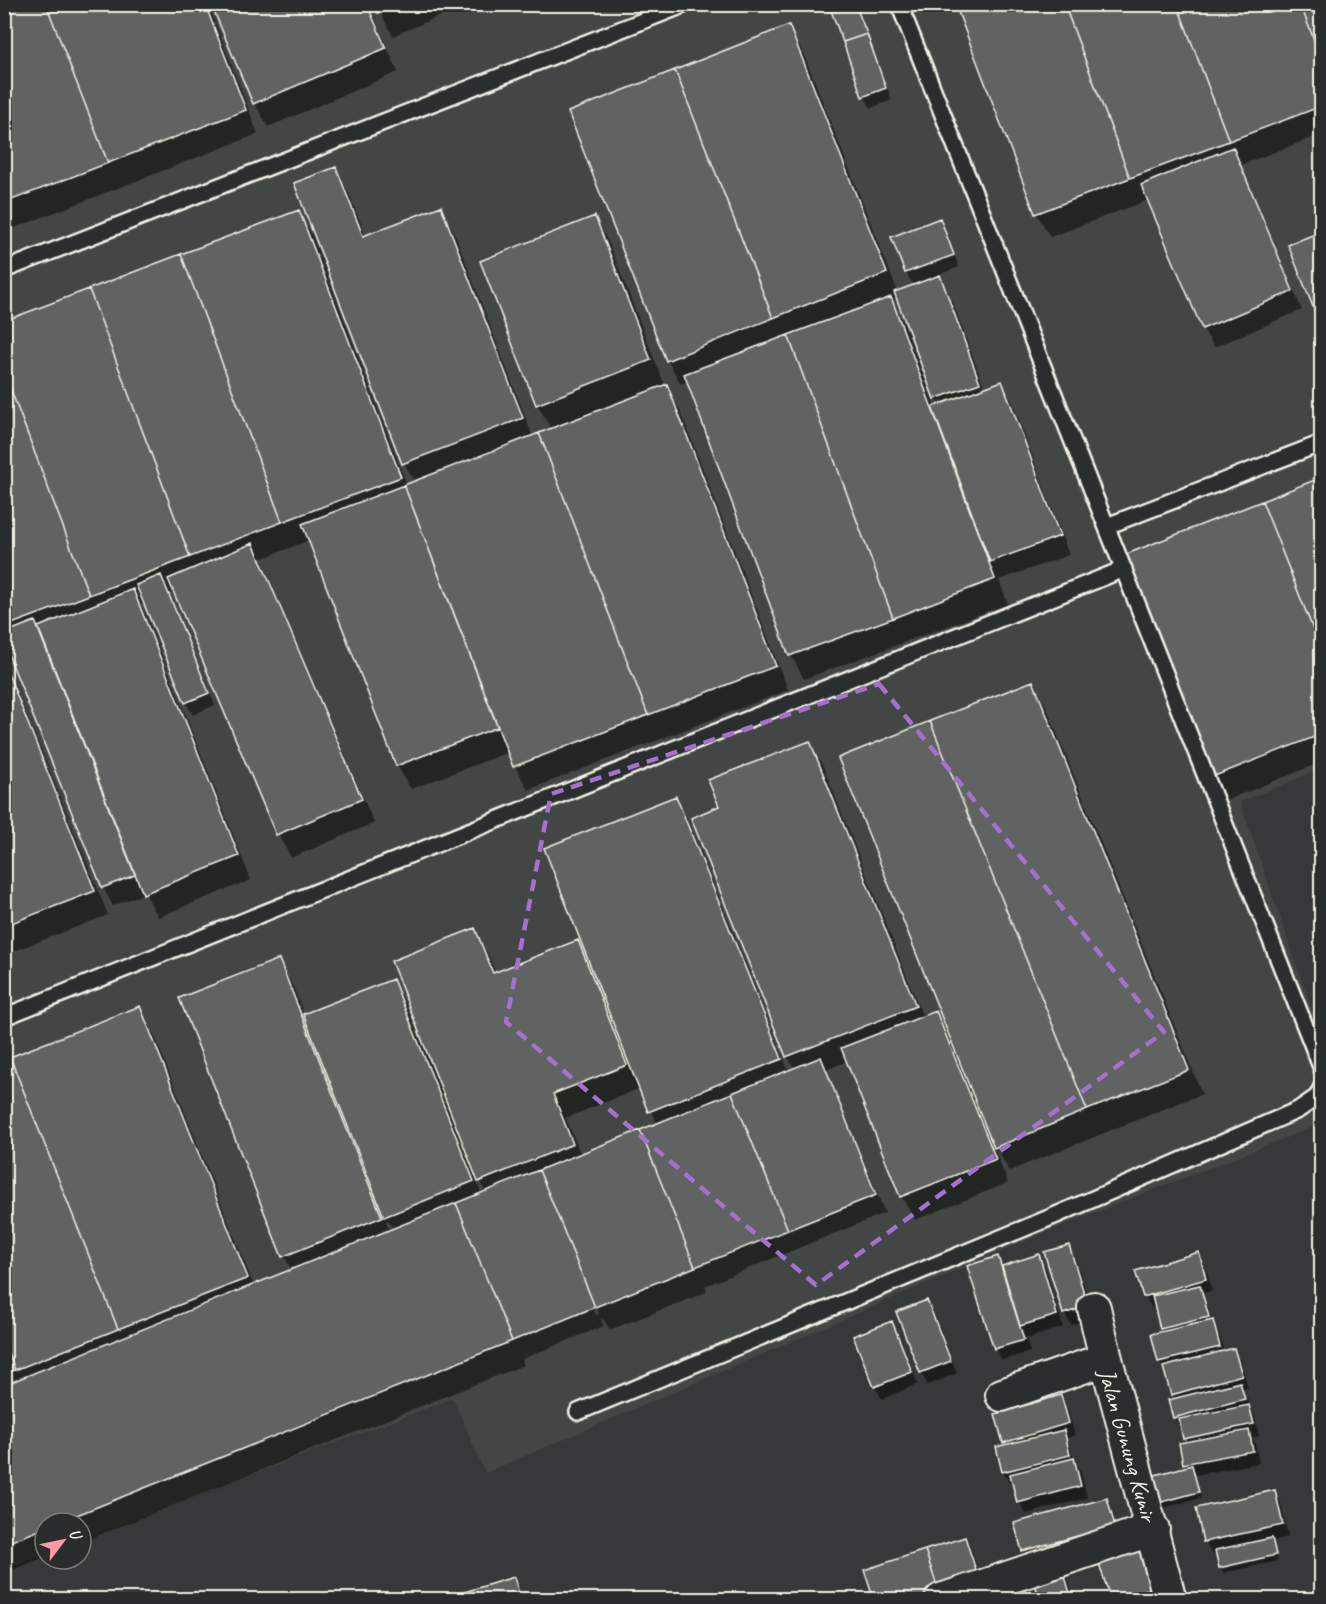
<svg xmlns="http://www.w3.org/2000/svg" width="1326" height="1604" viewBox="0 0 1326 1604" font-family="Caveat,sans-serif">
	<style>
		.built { fill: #434645 }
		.shadow { fill: #0007; fill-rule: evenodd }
		.building { fill: #616362; stroke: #f4f1e8; stroke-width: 1.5 }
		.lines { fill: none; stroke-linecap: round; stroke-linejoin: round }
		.lane-casing { stroke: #f4f1e8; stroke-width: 20 }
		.street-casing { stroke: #f4f1e8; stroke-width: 36 }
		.lane { stroke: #2a2d2e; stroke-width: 15 }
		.street { stroke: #2a2d2e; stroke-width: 32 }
		.marked { fill: none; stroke: #a571cd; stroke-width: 4.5; stroke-dasharray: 12 8; stroke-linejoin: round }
		.labels { text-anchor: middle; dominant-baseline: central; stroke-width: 4.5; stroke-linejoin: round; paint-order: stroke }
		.street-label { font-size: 24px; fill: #f4f1e8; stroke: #2a2d2e }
	</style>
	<rect width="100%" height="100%" fill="#363939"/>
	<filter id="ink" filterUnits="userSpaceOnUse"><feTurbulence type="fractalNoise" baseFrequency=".0167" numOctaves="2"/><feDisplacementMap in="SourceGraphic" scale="12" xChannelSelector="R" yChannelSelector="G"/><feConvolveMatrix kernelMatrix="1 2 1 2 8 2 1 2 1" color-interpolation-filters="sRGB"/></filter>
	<g filter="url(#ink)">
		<path class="built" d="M5,5H1321V769L1240,802L1321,1035V1124L1053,1229L485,1473L453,1398L81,1540V1523H45V1554L5,1569Z"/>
		<path class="shadow" d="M4,4H208L258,134L4,232Z
			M212,4H369L398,72L268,127L255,104Z
			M376,4H469L393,36Z
			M1322,4V134L1241,165L1302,310L1214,347L1203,329L1149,200L1050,237L1036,213Z
			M788,27L802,50L898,292L914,286L906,273L893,238L939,220L946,232L959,267L938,275L950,295L985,389L1001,383L1012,401L1069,555L999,580L1008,604L804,679L791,655L688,381L681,384L667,360ZM898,298L940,406L935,407L904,323L891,301Z
			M869,41L892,100L871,108L864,96Z
			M335,169L349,193L366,237L440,208L454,232L533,437L552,430L537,404L595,217L608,241L665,386L680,410L788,690L528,790L515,766L509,752L411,789L397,766L310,540L261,559L374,823L291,858L278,834L175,591L169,594L215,705L193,715L186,703L145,603L140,604L146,615L251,880L158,917L145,893L113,906L103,888L10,654L4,656V322L298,211L312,235L407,485L415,482L404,463L296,184Z
			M1322,479V762L1227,800L1213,776Z
			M4,659L108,915L4,955Z
			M1032,683L1046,706L1202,1094L1009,1171L997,1149L995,1150L1008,1183L915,1220L901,1196L848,1061L826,1070L885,1213L705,1286L707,1292L610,1330L603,1319L601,1320L604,1326L522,1359L524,1365L81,1542V1523H45V1557L4,1573V1061L139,1008L153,1032L254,1286L292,1271L284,1256L278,961L292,984L304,1015L393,980L406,1004L438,1083L440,1082L474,930L488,954L496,974L577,942L588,961L590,960L676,798L689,822L789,1072L795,1069L787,1056L721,807L810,742L823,766L923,1017L936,1013L948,1033H949ZM641,1088L657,1125L581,1155L566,1118ZM477,1176L486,1193L482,1195L475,1177ZM546,1189H549L599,1314L596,1315ZM388,1220L394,1230L390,1232L386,1221Z
			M1068,1246L1075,1258L1094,1318L1071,1325L1064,1313Z
			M1198,1254L1205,1266L1212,1291L1203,1293L1213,1323L1219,1334L1224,1352L1234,1350L1241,1362L1248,1388L1243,1389L1255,1418L1259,1436L1252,1438L1255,1444L1259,1463L1195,1475L1201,1498L1163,1508L1159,1502L1187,1468L1185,1463L1187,1443L1182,1429L1174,1417L1175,1400L1166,1374L1159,1361L1164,1333L1156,1307L1152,1308L1145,1296Z
			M1038,1256L1045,1268L1063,1327L1026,1339L1030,1352L1002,1360L995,1348L997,1258L1002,1267Z
			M927,1302L934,1314L957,1373L928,1385L921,1373L898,1313Z
			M891,1323L898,1335L918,1384L882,1399L875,1387L855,1337Z
			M1060,1397L1067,1409L1075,1435L1067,1438L1074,1460L1081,1472L1087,1498L1026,1514L1019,1502L1014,1482L1010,1483L1003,1471L1007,1446L1005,1442Z
			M1274,1492L1281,1504L1288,1537L1272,1541L1278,1561L1223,1573L1217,1553L1212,1554L1205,1542L1198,1509Z
			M1106,1500L1113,1512L1120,1539L1030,1563L1023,1551L1016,1524Z
			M965,1539L972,1551L984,1589L991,1587L999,1600H875Z
			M1140,1545L1161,1599L1112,1600Z
			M1060,1565L1067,1577L1074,1600H1042Z
			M513,1579L523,1600H443Z"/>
		<path class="building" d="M4,4H46L108,163L4,203Z
			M46,4H205L246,110L108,163Z
			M211,4H367L386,48L253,104Z
			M374,4H399L378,13Z
			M839,4H855L867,34L843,42L830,8Z
			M955,4H1064L1130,178L1035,214Z
			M1064,4H1177L1229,141L1130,178Z
			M1177,4H1300L1322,60V106L1229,141Z
			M1300,4H1322V60Z
			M789,25L887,273L773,318L675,70Z
			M867,34L886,88L862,97L843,42Z
			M675,70L773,318L666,361L568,112Z
			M1233,147L1293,291L1202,329L1141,185Z
			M336,167L363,236L441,206L523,418L402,464L294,183Z
			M299,210L401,477L282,522L181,254Z
			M595,216L651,360L536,405L480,261Z
			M940,218L954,255L905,273L891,237Z
			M1322,231V329L1288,245Z
			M181,254L282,522L190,557L89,289Z
			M940,275L980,383L934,399L894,292Z
			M89,289L190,557L89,595L4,372V321Z
			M891,297L995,579L893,618L788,335Z
			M788,335L893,618L789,656L684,374Z
			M4,372L89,595L4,627Z
			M1002,381L1060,536L990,562L932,407Z
			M667,384L776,666L648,715L539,433Z
			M539,433L648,715L513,767L404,485Z
			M1322,477V652L1262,501Z
			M404,485L498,727L396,766L302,524Z
			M1262,501L1322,652V734L1212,777L1124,555Z
			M253,543L362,799L276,835L168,579Z
			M161,575L209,693L185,703L136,585Z
			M133,589L239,856L143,894L38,627Z
			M35,621L135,875L102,888L4,644V633Z
			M4,663L95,891L4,926Z
			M1033,681L1189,1070L1087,1110L930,721Z
			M930,721L1087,1110L994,1148L838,758Z
			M810,741L916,1006L786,1057L691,818L719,806L708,780Z
			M676,796L782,1059L648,1112L544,848Z
			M475,928L493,973L578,940L627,1065L553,1094L573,1144L478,1182L391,961Z
			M279,959L382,1217L282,1257L179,998Z
			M393,979L474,1181L384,1217L303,1014Z
			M140,1006L248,1278L118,1329L10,1057Z
			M936,1011L996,1159L900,1197L841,1048Z
			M10,1057L118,1329L15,1370L4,1343V1060Z
			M821,1057L876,1195L788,1230L732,1093Z
			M732,1093L788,1230L695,1267L640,1130Z
			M640,1130L695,1267L595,1307L539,1170Z
			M539,1170L595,1307L512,1341L456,1203Z
			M456,1203L512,1341L57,1523H45V1528L4,1544V1385Z
			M1069,1245L1088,1306L1063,1314L1044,1252Z
			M1199,1252L1206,1279L1143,1297L1135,1271Z
			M1039,1254L1057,1315L1020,1326L1002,1266Z
			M998,1256L1024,1340L994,1349L967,1266Z
			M1200,1285L1209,1317L1160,1329L1152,1296Z
			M927,1300L951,1361L920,1373L896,1312Z
			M1213,1320L1220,1347L1158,1362L1151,1334Z
			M892,1321L912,1372L874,1387L853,1336Z
			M4,1343L15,1370L4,1374Z
			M1234,1348L1242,1375L1171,1395L1163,1367Z
			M1240,1382L1245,1399L1173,1418L1168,1400Z
			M1061,1395L1069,1423L1003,1443L995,1414Z
			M1249,1405L1254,1424L1183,1439L1179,1419Z
			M1064,1430L1070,1455L1002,1472L996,1447Z
			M1249,1430L1253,1451L1183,1464L1179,1443Z
			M1074,1458L1081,1486L1017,1503L1010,1474Z
			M1192,1465L1199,1492L1158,1503L1151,1476Z
			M1275,1490L1283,1525L1203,1542L1196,1508Z
			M1107,1498L1115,1526L1022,1551L1014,1523Z
			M965,1537L980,1582L940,1595L925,1550Z
			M1272,1538L1276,1555L1219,1568L1215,1550Z
			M1141,1544L1155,1587L1116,1600H1111L1097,1558Z
			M925,1550L940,1595L926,1600H874L864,1570Z
			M1061,1563L1072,1600H1040L1031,1571Z
			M514,1577L521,1600H438Z"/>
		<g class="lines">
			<g class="lane-casing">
				<path id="lane" d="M899,4L1322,1069
					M4,270L686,4
					M1107,526L1322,443
					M4,1017L1124,569
					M578,1412L1054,1216L1298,1110L1317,1097L1322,1087"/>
			</g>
			<g class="street-casing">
				<path id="street" d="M1094,1308L1106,1359
					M1002,1395L1106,1359L1170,1600
					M941,1600L1153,1529"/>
			</g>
			<use href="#lane" class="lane"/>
			<use href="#street" class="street"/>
		</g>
	</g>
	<path class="marked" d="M879,684L1164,1032L816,1285L506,1022L551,794Z"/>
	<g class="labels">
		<g class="street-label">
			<text transform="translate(1128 1445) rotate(74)">Jalan Gunung Kunir</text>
		</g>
	</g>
	<rect width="1326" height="1604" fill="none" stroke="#2a2d2e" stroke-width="24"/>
	<rect x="12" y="12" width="1302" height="1580" fill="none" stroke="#f4f1e8" stroke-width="2" filter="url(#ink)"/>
	<g transform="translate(63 1541) rotate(58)"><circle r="28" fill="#2a2d2e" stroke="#7b7b78" stroke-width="1.5"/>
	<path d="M0-4.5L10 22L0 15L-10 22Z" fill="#ff9aa2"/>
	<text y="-9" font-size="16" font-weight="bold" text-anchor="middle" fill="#f4f1e8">U</text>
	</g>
</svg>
